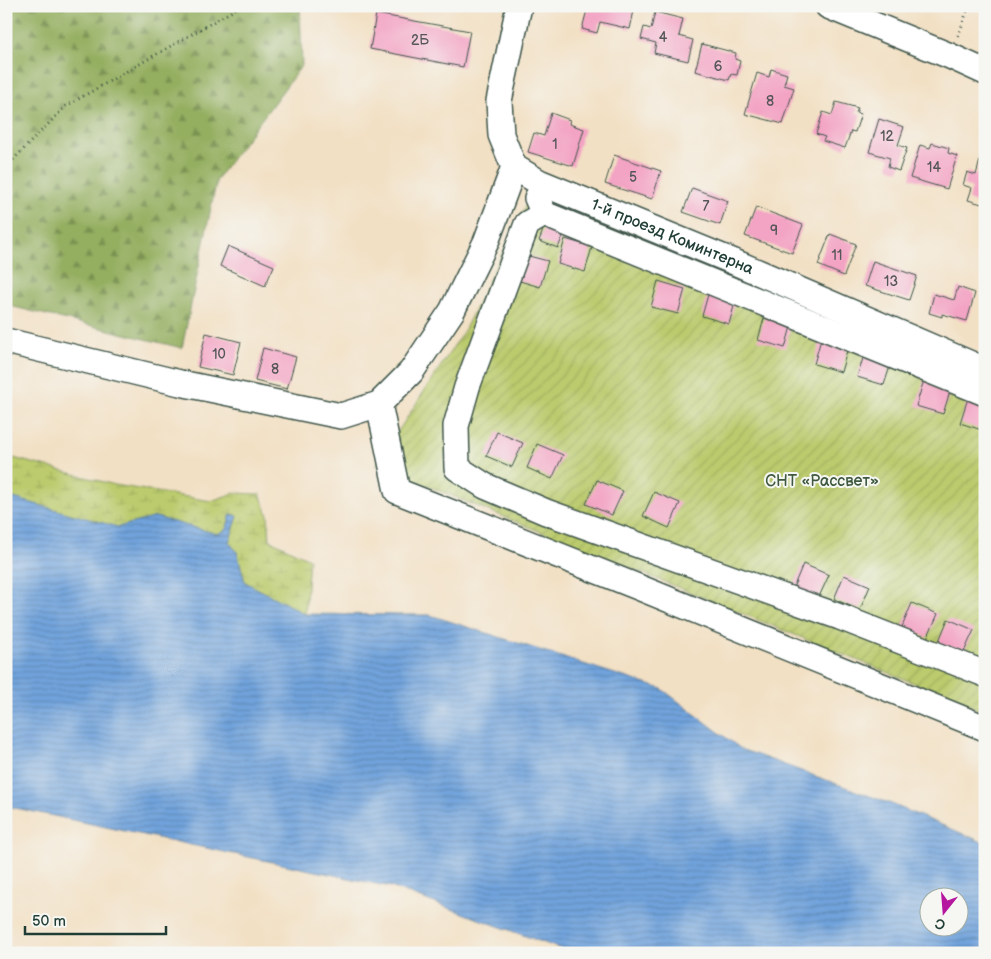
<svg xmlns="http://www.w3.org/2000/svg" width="991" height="959" viewBox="0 0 991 959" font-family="'Balsamiq Sans',sans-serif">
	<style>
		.forest { fill: url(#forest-firs); stroke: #5a764a }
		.wetland { fill: url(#wetland-marsh); stroke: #6d8450 }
		.garden { fill: url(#garden-furrows); stroke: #6d8450 }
		.water { fill: url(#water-rules); stroke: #487088; fill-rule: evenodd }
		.building { fill: #f3a3c3 }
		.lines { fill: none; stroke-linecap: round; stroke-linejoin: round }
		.minor-casing { stroke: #3f554a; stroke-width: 28 }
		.path { stroke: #3f554a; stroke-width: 3; stroke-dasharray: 1 4; stroke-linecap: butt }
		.minor { stroke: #fff; stroke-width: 25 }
		.labels { text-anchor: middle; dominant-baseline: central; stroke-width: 4; stroke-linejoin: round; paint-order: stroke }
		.number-label { font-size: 14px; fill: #545658 }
		.street-label { font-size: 16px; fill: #1f3d34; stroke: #f6f6f2 }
		.park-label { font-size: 16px; fill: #3e593f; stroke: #f6f6f2 }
	</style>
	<defs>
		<pattern id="forest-firs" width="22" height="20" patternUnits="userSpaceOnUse" patternTransform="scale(1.25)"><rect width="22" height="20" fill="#94af60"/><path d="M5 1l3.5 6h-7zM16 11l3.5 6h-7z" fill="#789050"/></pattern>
		<pattern id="wetland-marsh" width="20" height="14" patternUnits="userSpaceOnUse" patternTransform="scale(1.25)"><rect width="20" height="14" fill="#bbcb6d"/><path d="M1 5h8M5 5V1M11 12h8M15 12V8" fill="none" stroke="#a0af5f"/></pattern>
		<pattern id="garden-furrows" width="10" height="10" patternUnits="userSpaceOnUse" patternTransform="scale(1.25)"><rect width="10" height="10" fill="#bbcb6d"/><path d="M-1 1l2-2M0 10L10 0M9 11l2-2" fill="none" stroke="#a0af5f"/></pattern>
		<pattern id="water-rules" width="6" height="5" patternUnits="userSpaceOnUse" patternTransform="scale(1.25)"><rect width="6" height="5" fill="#71a3dc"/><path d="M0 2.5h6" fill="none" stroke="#5c86b3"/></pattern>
	</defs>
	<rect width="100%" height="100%" fill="#f6f6f2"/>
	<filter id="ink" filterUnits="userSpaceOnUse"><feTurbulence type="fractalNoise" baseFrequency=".02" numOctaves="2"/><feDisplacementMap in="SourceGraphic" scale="10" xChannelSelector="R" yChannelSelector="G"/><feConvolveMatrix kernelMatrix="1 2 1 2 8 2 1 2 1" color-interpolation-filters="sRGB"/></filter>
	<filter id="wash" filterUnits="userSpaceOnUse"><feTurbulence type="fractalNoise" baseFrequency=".0096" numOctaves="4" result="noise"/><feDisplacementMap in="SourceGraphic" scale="20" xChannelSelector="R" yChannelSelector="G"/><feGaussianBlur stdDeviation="1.12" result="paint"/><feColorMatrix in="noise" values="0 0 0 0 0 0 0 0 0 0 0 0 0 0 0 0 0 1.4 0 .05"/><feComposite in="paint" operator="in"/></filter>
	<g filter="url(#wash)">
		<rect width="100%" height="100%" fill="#f2e0c4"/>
		<path class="forest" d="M6,6H300L302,65L217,179L182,348L6,305Z"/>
		<path class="wetland" d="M6,456L115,485L211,501L234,493L260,494L268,515L270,540L309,559L305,614L245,582L237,552L229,542L238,517L231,514L226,530L217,534L156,517L118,527L6,496Z"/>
		<path class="garden" d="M528,201L985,382V712L376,465L465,329Z"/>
		<path class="water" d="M6,496L118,527L156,517L217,534L226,530L231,514L238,516L229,542L237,552L245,582L305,614L430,615L662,689L741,749L889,803L985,843V953H572L391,887L6,806ZM928,896H958V926H928Z"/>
		<g id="blocks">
			<path class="building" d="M588,6H635L630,29L600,22L597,33L582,29Z
				M655,12L683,19L679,36L693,40L688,61L654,53L656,43L641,39L644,27L651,29Z
				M376,14L470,31L463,67L370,49Z
				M702,44L736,53L735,59L740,61L737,75L731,74L729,80L695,71Z
				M771,69L787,74L784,85L794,88L783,124L745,114L757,73L769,77Z
				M836,102L858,108L856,113L861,114L855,132L851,131L845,148L823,141L825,137L816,134L823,112L832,115Z
				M551,113L570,120L569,124L584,129L573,166L528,152L534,133L544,136Z
				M879,119L904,127L898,145L907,148L899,171L888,167L890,158L869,152Z
				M932,143L949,148L948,153L957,156L947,189L910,178L920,145L930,148Z
				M614,155L661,171L652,199L605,184Z
				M980,160L985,162V205L968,200L972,188L963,185L967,172L976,175Z
				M692,188L728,201L720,225L683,212Z
				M756,207L803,225L792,253L745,236Z
				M547,219L567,226L558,248L539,241Z
				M830,234L856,244L844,276L818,265Z
				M565,239L592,247L585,272L558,264Z
				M228,246L274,266L265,286L220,266Z
				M521,254L548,261L540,287L513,279Z
				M873,261L917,276L909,300L865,286Z
				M658,281L685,289L678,314L651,307Z
				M958,287L975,293L967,321L942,314V317L929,313L934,294L954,300Z
				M709,291L736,299L729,324L702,316Z
				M765,315L792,323L785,348L758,340Z
				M206,333L241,342L233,375L198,367Z
				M821,339L848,347L841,372L814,364Z
				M263,348L296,357L287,389L255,381Z
				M865,352L892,360L884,385L857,377Z
				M924,380L951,388L943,414L916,406Z
				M968,398L985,403V431L960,423Z
				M497,432L523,443L512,467L486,456Z
				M537,444L563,455L552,479L527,468Z
				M597,480L623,491L612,515L586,504Z
				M654,492L680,503L669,528L643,516Z
				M803,564L829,575L818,599L793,588Z
				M844,575L870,586L860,610L834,599Z
				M912,603L938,614L927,638L902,627Z
				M948,619L974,630L963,654L938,643Z"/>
		</g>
	</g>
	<g filter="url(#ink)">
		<use href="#blocks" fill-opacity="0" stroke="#3f554a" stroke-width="1"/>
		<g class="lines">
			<g class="minor-casing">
				<g id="minor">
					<path id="s1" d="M519,6L499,101L501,135L514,167L539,182L732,261L985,370"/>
					<path d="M828,6L950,56L985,72"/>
					<path d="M537,198L544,214L985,393"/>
					<path d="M544,214L527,224L467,387L456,426L457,468L485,486L546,512L840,617L985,674"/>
					<path d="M6,341L180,383L341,416L379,404L411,372L452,311L486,242L514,167"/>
					<path d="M379,404L397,491L638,587L985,728"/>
				</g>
			</g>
			<path class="path" d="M958,36L969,6
				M6,167L66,106L241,6"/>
			<use href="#minor" class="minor"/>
		</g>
	</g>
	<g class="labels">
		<g class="number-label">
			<text x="663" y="37">4</text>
			<text x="420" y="40">2Б</text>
			<text x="718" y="66">6</text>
			<text x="770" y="101">8</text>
			<text x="887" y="136">12</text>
			<text x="555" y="144">1</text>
			<text x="934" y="167">14</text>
			<text x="633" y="177">5</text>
			<text x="706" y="206">7</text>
			<text x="774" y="230">9</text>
			<text x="837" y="255">11</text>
			<text x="891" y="281">13</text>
			<text x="219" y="354">10</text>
			<text x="275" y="369">8</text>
		</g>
		<g class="street-label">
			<text stroke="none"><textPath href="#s1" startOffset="339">1-й проезд Коминтерна</textPath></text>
		</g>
		<g class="park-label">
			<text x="822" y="481">СНТ «Рассвет»</text>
		</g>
	</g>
	<rect width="991" height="959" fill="none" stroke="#f6f6f2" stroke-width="25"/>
	<g transform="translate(944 912) rotate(197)"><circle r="24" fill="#f6f6f2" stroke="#a0aca6"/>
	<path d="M0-4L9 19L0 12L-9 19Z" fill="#b5179e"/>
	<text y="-8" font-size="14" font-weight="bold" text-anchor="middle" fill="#1f3d34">С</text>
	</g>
	<path d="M25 926v8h141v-8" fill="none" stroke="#1f3d34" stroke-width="2.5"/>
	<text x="32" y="926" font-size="15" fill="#1f3d34" stroke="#f6f6f2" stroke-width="4" paint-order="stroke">50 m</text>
</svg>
